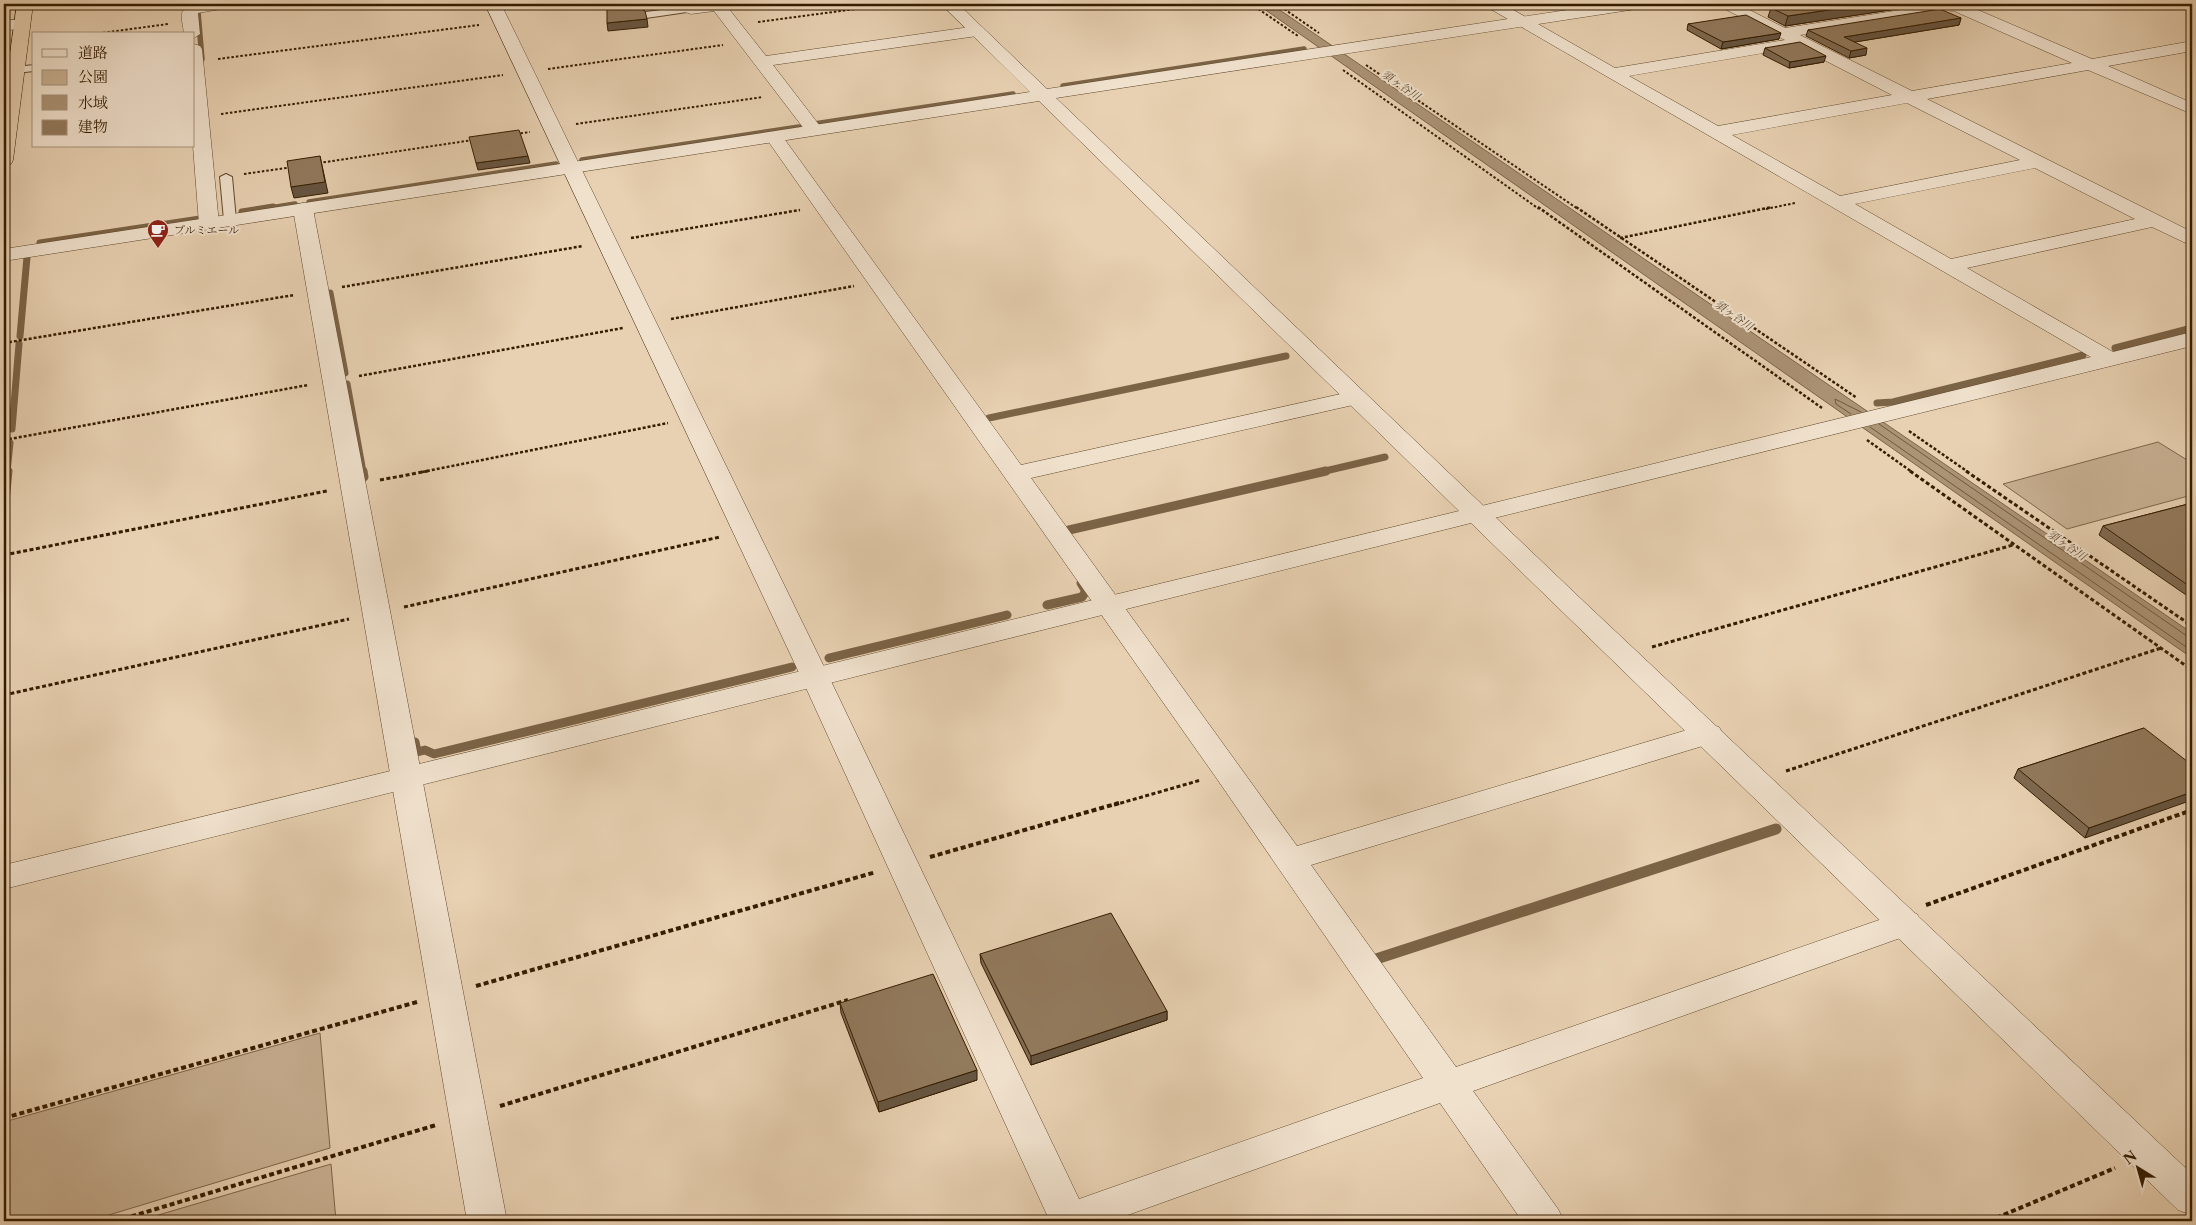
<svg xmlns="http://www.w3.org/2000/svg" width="2196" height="1225" viewBox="0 0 2196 1225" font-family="'Libre Caslon Text','Noto Serif JP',serif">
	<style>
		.green { fill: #c9b294; stroke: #7e674a }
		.water { fill: #ab9375; stroke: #7b6346 }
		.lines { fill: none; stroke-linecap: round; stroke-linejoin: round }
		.shore { stroke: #70583a; stroke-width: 1 }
		.stream-far3 { stroke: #7b6346; stroke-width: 5.5 }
		.stream-far2 { stroke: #7b6346; stroke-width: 7 }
		.stream-far1 { stroke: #7b6346; stroke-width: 9 }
		.stream { stroke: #7b6346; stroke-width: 11 }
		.service-casing { stroke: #61492c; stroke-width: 2 }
		.minor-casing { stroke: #61492c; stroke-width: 1 }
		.tertiary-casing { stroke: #61492c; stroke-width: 1 }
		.trunk-casing { stroke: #341c00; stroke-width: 1 }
		.path-far3 { stroke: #341c00; stroke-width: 2; stroke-dasharray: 2.5 2; stroke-linecap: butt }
		.path-far2 { stroke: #341c00; stroke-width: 2.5; stroke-dasharray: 3 2; stroke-linecap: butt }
		.path-far1 { stroke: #341c00; stroke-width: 3; stroke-dasharray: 4 2.5; stroke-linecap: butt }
		.path { stroke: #341c00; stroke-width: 4; stroke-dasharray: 5 3; stroke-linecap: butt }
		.service { fill: #f0e1cd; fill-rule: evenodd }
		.minor { fill: #f0e1cd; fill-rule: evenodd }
		.tertiary { fill: #f0e1cd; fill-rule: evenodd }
		.trunk { fill: #e8d1b2; fill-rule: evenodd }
		.wall { fill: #7e6950; stroke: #341c00 }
		.shaded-wall { fill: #665541; stroke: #341c00 }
		.building { fill: #927a5d; stroke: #341c00 }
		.labels { text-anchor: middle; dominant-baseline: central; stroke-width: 4; stroke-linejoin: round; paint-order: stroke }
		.far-water-label { font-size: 11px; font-style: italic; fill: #5e4629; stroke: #f0e1cd }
		.far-poi-label { font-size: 11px; fill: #341c00; stroke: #f0e1cd; text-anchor: start }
	</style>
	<rect width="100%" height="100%" fill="#e8d1b2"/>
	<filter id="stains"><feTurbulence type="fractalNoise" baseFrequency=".004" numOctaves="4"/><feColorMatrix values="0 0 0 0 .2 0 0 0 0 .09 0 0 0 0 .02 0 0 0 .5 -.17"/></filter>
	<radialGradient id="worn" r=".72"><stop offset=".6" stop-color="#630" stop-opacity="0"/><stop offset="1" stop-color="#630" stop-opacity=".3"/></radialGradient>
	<path class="green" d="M2158,442L2192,463V495L2067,529L2003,484Z
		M320,1033L330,1148L89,1221H4V1122Z
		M331,1164L336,1221H138Z"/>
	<path class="water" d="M1257,4H1271L2192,633V658Z"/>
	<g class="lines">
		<path class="shore" d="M1851,414L1836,404L1835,399L1861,412
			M1879,424L2187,636L2192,637
			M1870,427L2192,651"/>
		<path class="stream-far3" d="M222,7L251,4
			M198,12L202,59
			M1063,86L1304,49
			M814,124L1013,94
			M582,160L799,127
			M309,202L556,164
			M264,209L295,204"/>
		<path class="stream-far2" d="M242,212L273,207
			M40,243L200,219
			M330,293L345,373
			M20,336L27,257
			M2115,348L2192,328
			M347,384L363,472
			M1877,403L1893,402L2083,355
			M989,418L1286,356
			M12,429L19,344
			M7,472L10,443
			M1321,472L1385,457"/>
		<path class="stream-far1" d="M363,471L364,477
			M4,511L8,471
			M1069,530L1326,471
			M1047,605L1082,597L1086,591L1081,583
			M829,658L1007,615
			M415,742L417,752L425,750L434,754L792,667"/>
		<path class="stream" d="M1373,960L1776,829"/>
		<g class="service-casing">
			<path id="service" d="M691,6L696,9L694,11L646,18L641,15L646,12Z
				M34,65V71L16,73L11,70L16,67Z
				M226,174L232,177L236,220L230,224L224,220L220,177Z"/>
		</g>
		<g class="minor-casing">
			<path id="minor" d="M196,4H235L232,7L198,13L200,34L194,38V34H184C182,15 176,10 196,4Z
				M485,4H501L829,677L1079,1199L1423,1078L1217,779L768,141L765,137L768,133L774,132L780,133L1021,465L1354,391L1362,393L1366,398L1362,403L1031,478L1297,846L1697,727L1708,724L1719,727L1723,734L1719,741L1311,865L1456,1067L1905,911L1917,914L1922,923L1917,932L1473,1091L1558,1209L1564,1221H1522L1440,1103L1111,1221H1044L1047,1215L801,677Z
				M682,4H743L740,7L729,9L766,56L977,26L983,28L985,31L983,34L977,36L773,65L823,130L820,134L814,135L808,134L714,11L691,14L685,12Z
				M1484,4H1503L1615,68L1785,40L1721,7L1718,4H1738L1785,28L1939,4H1964L2092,59L2192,41V51L2108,66L2192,103V114L2088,70L1927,99L2192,232V246L2152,227L1967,268L2113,352L2192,332V346L1478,522L1469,519L1465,514L1469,509L2091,357L1487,7ZM1954,11L2072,63L1912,91L1800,35ZM1799,47L1892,95L1718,126L1629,76ZM1907,103L2020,160L1840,196L1732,135ZM2035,168L2135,219L1951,259L1855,204Z
				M22,19L28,21L30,24L28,27L4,31V21Z
				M194,44L200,46L202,49L219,224L216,228L209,230L202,228L199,224L193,146Z
				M303,203L310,205L313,209L507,1221H467L293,209L296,205Z"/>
		</g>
		<g class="tertiary-casing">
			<path id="tertiary" d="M941,4H958L1047,89L1607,4H1644L1641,7L1636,9L1056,98L1579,597L2192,1174V1215L2178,1210L1471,523L4,889V865L1459,511L1039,101L4,261V249L1030,92Z"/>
		</g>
		<g class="trunk-casing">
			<path id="trunk" d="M17,4H33L13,160L11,164L4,166V97Z"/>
		</g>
		<path class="path-far3" d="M1251,4L1298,36
			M1277,4L1319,33
			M758,22L893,4
			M94,34L168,24
			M218,59L479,25
			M1366,65L1578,209
			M548,69L723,45
			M1343,70L1539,209
			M221,114L503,75
			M576,124L763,97
			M516,134L530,132
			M319,163L473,140
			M244,174L293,167
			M1766,209L1795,203"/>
		<path class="path-far2" d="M1538,207L1822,408
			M1576,207L1857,398
			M631,238L800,210
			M1620,238L1772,207
			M342,287L583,246
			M671,319L854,286
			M4,343L294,295
			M359,376L623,328
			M1909,431L1968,472
			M4,440L308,385
			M1867,440L1912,472
			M422,472L668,423"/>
		<path class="path-far1" d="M1910,471L2192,670
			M1966,471L2192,626
			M380,480L428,471
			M4,555L327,491
			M404,607L720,537
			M1652,647L2013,545
			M4,695L349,619
			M1786,771L2161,648
			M1114,805L1201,780"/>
		<path class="path" d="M930,857L1119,803
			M1926,905L2192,810
			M476,986L876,872
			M500,1106L848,1000
			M4,1118L417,1002
			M116,1221L436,1125
			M1989,1221L2115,1168"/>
		<use href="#service" class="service"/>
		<use href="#minor" class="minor"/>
		<use href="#tertiary" class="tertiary"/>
		<use href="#trunk" class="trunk"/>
	</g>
	<path class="wall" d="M1772,4H1917L1916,6L1785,26L1768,17L1771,8L1778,7Z
		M1961,18L1959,25L1854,42L1866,55L1849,58L1806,36L1808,30Z
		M1688,24L1779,39L1721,49L1687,30Z
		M1765,48L1824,62L1789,68L1763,55Z
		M2192,503V599L2099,535L2103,526Z
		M2144,728L2085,838L2014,778L2018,769Z
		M980,954L1167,1011V1020L1031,1065L981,963Z
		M840,1003L977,1080L879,1112L841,1013Z"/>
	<path class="shaded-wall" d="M642,4H643L644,11L638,7Z
		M1869,4H1917L1916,6L1785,26L1788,16Z
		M1961,18L1959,25L1843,44L1844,37Z
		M647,19L648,27L608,31L607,23Z
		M1781,33L1779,39L1721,49L1723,42Z
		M1867,48L1866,55L1849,58L1851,51Z
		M1826,56L1824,62L1789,68L1790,62Z
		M320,156L328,193L294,198L291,187Z
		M528,156L530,163L478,170L476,163Z
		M2192,792V800L2085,838L2089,828Z
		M1167,1011V1020L1031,1065V1056Z
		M977,1070V1080L879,1112L878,1102Z"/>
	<path class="building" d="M607,4H642L638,7L645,11L647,19L607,23Z
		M1794,4H1869L1788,16L1771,8Z
		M1940,9L1961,18L1844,37L1867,48L1851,51L1808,30Z
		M1746,15L1781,33L1723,42L1688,24Z
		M1800,42L1826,56L1790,62L1765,48Z
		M519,130L528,156L476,163L469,137Z
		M320,156L325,182L291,187L287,161Z
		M2192,503V588L2103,526Z
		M2144,728L2192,765V792L2089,828L2018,769Z
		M1111,913L1167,1011L1031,1056L980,954Z
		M933,974L977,1070L878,1102L840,1003Z"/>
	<defs>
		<g id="cafe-pin" transform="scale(1.125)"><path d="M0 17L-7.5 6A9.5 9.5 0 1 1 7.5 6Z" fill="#8f2418" stroke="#f0e1cd"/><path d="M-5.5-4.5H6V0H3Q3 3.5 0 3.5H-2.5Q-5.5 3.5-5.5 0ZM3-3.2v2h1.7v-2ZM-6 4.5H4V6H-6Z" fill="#fff"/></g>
	</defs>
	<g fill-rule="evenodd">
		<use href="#cafe-pin" x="158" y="230"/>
	</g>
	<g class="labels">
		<g class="far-water-label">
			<text transform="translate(1401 85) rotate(35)">須ヶ谷川</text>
			<text transform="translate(1734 315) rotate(35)">須ヶ谷川</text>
			<text transform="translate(2067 545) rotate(35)">須ヶ谷川</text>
		</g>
		<g class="far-poi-label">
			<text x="174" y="230">プルミエール</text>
		</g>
	</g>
	<rect width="2196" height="1225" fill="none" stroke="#e8d1b2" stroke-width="20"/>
	<rect x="5" y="5" width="2186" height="1215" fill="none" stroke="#341c00" stroke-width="2.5"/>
	<rect x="10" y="10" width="2176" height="1205" fill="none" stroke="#341c00"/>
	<rect x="32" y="32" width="162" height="115" fill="#f0e1cd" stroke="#a5927b"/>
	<rect x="42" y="49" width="25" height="8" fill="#f0e1cd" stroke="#a5927b"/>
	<text x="78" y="58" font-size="15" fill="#341c00">道路</text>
	<rect x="42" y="70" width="25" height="15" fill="#c9b294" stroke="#a5927b"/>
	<text x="78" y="82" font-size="15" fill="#341c00">公園</text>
	<rect x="42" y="95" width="25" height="15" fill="#ab9375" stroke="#a5927b"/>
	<text x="78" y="108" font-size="15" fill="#341c00">水域</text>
	<rect x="42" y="120" width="25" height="15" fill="#927a5d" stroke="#a5927b"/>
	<text x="78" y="132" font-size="15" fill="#341c00">建物</text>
	<g transform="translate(2138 1168) rotate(323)" stroke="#f0e1cd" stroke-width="4" paint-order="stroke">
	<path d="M0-4L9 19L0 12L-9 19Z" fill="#341c00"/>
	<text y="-8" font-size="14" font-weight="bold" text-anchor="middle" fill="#341c00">N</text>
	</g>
	<rect width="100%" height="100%" filter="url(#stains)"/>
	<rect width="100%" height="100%" fill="url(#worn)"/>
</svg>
